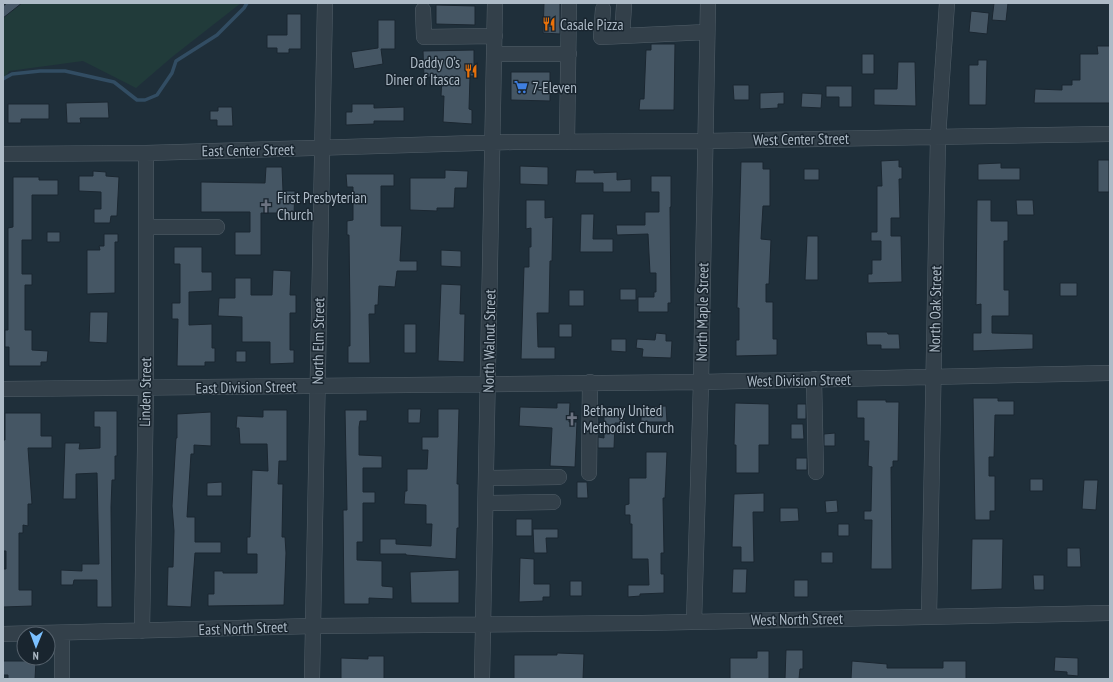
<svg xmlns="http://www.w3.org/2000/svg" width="1113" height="682" viewBox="0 0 1113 682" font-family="'PT Sans Narrow',sans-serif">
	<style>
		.green { fill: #213b3a }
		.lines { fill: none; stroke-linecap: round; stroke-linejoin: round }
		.stream { stroke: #324d63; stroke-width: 3.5 }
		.building { fill: #455664; stroke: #1b2731 }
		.minor-casing { stroke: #515e68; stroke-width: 16 }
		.minor { stroke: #33404a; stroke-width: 15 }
		.labels { text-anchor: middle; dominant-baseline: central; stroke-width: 3; stroke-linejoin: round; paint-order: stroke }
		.poi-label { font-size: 15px; fill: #aebbc7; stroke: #19252f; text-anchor: start }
		.street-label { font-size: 15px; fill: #aebbc7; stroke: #19252f }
	</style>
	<rect width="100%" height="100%" fill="#1f2f3a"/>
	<path class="green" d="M3,3H241L172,57L136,88L83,61L9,71L3,82Z"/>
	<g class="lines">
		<path class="stream" d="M3,79L12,74L40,71H65L114,82L137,100H145L157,95L172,73L176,61L217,35L244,8L247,3"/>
	</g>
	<path class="building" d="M7,3H22L3,18V6Z
		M544,3H560V34L543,33Z
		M994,3H1008L1006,21L992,20Z
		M436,5L475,6V25L436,24Z
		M971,11L989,13L987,34L969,32Z
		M287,14H301V49H289V53H277V48H267V35H287Z
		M378,20H395V49H381L383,64L354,69L351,52L378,48Z
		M651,44H675L674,110H639L640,99H644L646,50H651Z
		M1097,46H1110V103H1034L1035,89L1062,90V85H1072V80H1080V54H1098Z
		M474,50V76H470L469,109L472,110V124L443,122L444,96H441L442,77H424L423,51Z
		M862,54H874V74H862Z
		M978,60H987L986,105H969V65H978Z
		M898,62H915L916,106L874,105V89H897Z
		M511,72H550V101L511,100Z
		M733,85H749V100H734Z
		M826,86H852V107H839V97H826Z
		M784,92V104H778V108L760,109V93Z
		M802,93L822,94L821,108L801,107Z
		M108,102L109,118H80L81,123H67L66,103Z
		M8,104H49V119H21V123H8Z
		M352,104H374V108L404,107V121H374V124L346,125V112H352Z
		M218,107H232L233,126H217V120H210V111H218Z
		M899,160V167H902V179H899L900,218H891V236H901L902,282L868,283V274H872V260H881V241H871V232H877V186H882L881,161Z
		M1098,160H1109V192H1098Z
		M741,162H763V169H770V206H763L761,239L771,240L769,284H766V302H773V339H777V355L736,356V340H739V308H737Z
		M1001,163V168H1020V180H978V164Z
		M520,166L548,167V185L520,184Z
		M266,167H282L283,191H295L294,213H261V255H235V232H250V212H201V182L265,183Z
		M804,169H819V180H804Z
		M445,170L468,171L467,188H455L454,208H437V211L410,210V178H445Z
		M576,170H594V173L617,172V180L631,179V192H603V183H575Z
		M93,171L106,172V176L119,177L117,216H111L110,223H94V209H101V192L79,191V176H93Z
		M346,174H394V186H381V226H402L400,261H417V271H397L395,287L379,286L378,305H375V314H369L370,363H348V346H350V314L349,235H347V221L353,220V187H347Z
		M651,176H671V207H670L671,303H668V312H638V297H654V292H656V273H650L648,234L617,235L616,225H645V212H659V192H651Z
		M13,177H39V180H58V195H32V240H22V274H32V285H25V330H32V350L48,351L47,362H41V366H9V347H5V330H8V228L13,227Z
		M526,200H545V218L553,217L552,261H550L549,313H537L538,347H555V359H521L524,267H529V247H531V228L526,229Z
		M977,200H991V221H1008V241H1004V290H1009V316H992V333L1033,334V349L973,351V333H981V304L976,305Z
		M1016,200H1033L1034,215H1017Z
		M581,214H594L593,239H613V252H580Z
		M47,232H60V242H47Z
		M104,234H118V242H115V293L87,294V250H100L99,246H104Z
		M807,236H818V280H805Z
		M174,247H202V272H212V291L189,292V325L212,324V348H215V362H205V366H177L178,319H172V303H180V264H174Z
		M441,250L461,251V267L441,266Z
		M273,270L291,271L290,295H296V313H290V350H294V363L270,364V342H242V317L218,316L219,298H235V278H251V295H272Z
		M1060,283H1077V296H1060Z
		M441,284L461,285L460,314H465L464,362L438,361Z
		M620,289H636V300H620Z
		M569,290H584V306H569Z
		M90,312H108L107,343L89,342Z
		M404,324H416V353H404Z
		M559,324H572V337H559Z
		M866,332H887L888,334H899L900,349H881V345H867Z
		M656,333L666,334V341H672L671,358L642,357L643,349L636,348L637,339L655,340Z
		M611,339H626V352L611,351Z
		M236,351H246V362H236Z
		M973,398H998V401H1014V415H995L994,457H989V476H995V511H990V520H975Z
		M857,400H886V402H899L898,461H893V467H891L892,569H871L872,520H864V511H871L872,467L868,466L869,441H864V418H857Z
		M557,403H570L569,422H577L575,467L550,466L552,428L519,426L520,407L557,408Z
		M735,403L769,404V445H759V473H736V445H734Z
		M797,404H806V419H797Z
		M666,406L667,422H641V407Z
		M604,407H623L624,423H615L614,448H598V437L604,438Z
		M408,409H421L420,423H408Z
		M438,409H459L457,484H459V528H457L456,559L406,555V554H380V539H396V544L431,546L432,524H426V505L404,504L405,491H407V469H427L428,450H422V437H438Z
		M263,410H287V461H279L278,484H283L282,537H285L286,553L284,605L208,606V594H214V571H223V573H257V554H247V537H250L252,470L268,471L267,444H240L239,428H236L237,416L263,417Z
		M345,410H367V421H360L359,427V455L382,456V468H363V492H375V503H363V542H357V560L382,561V586L393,587V599L369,598V604H344L343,510H347Z
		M94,411H117V456H115V480H112L111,507L112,607H97V580H74L73,585H61V570L82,571V564H99L97,473L76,474V499H63L65,443H80L79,449L100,448V427H94Z
		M211,412V446L194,445V454H191L187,517H195V542H221V553H195L191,607L167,606L168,567H173L174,531L172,506L176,438H177V414Z
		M5,413H41V436H52V448H28L32,504H28V526L23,525V533H19V590H32V606L3,607V569H6V551H3V440H5Z
		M791,424H803L804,439H791Z
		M835,433V446H824V434Z
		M646,452H667L665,498H663L664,553H661V574H664V593L640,594V596L628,597V585H649L648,559H632V524H630V515H625V505L629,504V478H646Z
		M796,458H807V470H796Z
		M1030,479H1043V491H1030Z
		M1084,480H1098L1096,510L1082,509Z
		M222,482V496H207V483Z
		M577,482H587L588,498H577Z
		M764,493V512H753L754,562H741V547H732L734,494Z
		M837,500L838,512L826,513L825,501Z
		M780,508H798L799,521L780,522Z
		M516,519H532V536H516Z
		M838,524H849V536H838Z
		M533,529H558V538H546L547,553H534Z
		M972,539H1003L1002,589L971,590Z
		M1067,548H1080L1081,567H1067Z
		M821,552H833V563H821Z
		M520,558L534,559V584H550V597H543V601L519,602Z
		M733,569H747L746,593H732Z
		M459,570V603H411L410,572Z
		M1033,575H1044V590H1034Z
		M794,580H808V597H794Z
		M570,581H582V596H570Z
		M786,650H803V669H800L799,679H785Z
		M757,651H769V679H730V658H757Z
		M557,653L584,654L583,679H514V655H557Z
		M368,656H384V679H341V658L368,659Z
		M1055,657L1078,658V676L1067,675V672L1054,671Z
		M3,661H36L35,679H8V675H3Z
		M852,661L887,664V668H943V661H966V679H851Z"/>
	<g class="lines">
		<g class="minor-casing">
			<path id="minor" d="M603,9L601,37L707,32
				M423,10L424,37L495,36
				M622,36L624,6
				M494,54H569
				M567,142L569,3
				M3,154L146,153L513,142L704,141L1110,134
				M146,227H217
				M814,379L816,472
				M3,389L701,382L1110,373
				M589,473L590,382
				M487,478L559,477
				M486,503L553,502
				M929,616L938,137L947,3
				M694,622L701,382L708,3
				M142,631L146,388V153
				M62,633V679
				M3,634L314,626L642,623L1110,613
				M312,679L325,3
				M482,679L495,3"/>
		</g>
		<use href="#minor" class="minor"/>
	</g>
	<defs>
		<g id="restaurant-bare" transform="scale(1.08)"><path d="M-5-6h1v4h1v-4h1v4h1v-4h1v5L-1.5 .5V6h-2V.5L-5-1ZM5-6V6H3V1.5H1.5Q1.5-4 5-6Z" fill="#e8710a" stroke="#19252f" stroke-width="2.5" paint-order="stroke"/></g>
		<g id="supermarket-bare" transform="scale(1.08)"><path d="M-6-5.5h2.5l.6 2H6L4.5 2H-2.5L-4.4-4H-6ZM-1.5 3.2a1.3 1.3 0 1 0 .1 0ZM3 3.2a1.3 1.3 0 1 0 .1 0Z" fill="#3f7fe0" stroke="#19252f" stroke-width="2.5" paint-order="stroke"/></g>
		<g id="church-bare" transform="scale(1.08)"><path d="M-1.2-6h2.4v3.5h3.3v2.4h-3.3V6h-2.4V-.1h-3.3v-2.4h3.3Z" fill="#6b7280" stroke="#19252f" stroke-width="2.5" paint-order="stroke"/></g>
	</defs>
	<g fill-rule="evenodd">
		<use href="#restaurant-bare" x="549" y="24"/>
		<use href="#restaurant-bare" x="471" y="71"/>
		<use href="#supermarket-bare" x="521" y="87"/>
		<use href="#church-bare" x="266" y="206"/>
		<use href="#church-bare" x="572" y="419"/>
	</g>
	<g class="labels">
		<g class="poi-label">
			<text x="560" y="24">Casale Pizza</text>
			<text x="460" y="62" text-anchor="end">Daddy O’s<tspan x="460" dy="17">Diner of Itasca</tspan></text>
			<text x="532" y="87">7-Eleven</text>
			<text x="277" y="197">First Presbyterian<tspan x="277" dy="17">Church</tspan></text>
			<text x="583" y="410">Bethany United<tspan x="583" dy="17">Methodist Church</tspan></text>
		</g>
		<g class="street-label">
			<text transform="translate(801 139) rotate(-1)">West Center Street</text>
			<text transform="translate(248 150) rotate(-1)">East Center Street</text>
			<text transform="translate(935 309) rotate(-89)">North Oak Street</text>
			<text transform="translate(702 312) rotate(-89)">North Maple Street</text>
			<text transform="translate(318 341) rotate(-89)">North Elm Street</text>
			<text transform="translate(489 341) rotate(-89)">North Walnut Street</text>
			<text transform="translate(799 380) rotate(-1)">West Division Street</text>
			<text transform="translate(246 387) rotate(-1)">East Division Street</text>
			<text transform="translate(145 392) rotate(-89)">Linden Street</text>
			<text transform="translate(797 619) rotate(-1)">West North Street</text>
			<text transform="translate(243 628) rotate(-2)">East North Street</text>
		</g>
	</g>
	<rect width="1113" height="682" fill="none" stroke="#aebbc7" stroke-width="8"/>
	<g transform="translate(36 646) rotate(181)"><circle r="19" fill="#19252f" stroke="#55616c"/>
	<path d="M0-3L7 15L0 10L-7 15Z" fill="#7bc0ff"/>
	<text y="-6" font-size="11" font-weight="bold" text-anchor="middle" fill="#aebbc7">N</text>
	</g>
</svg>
